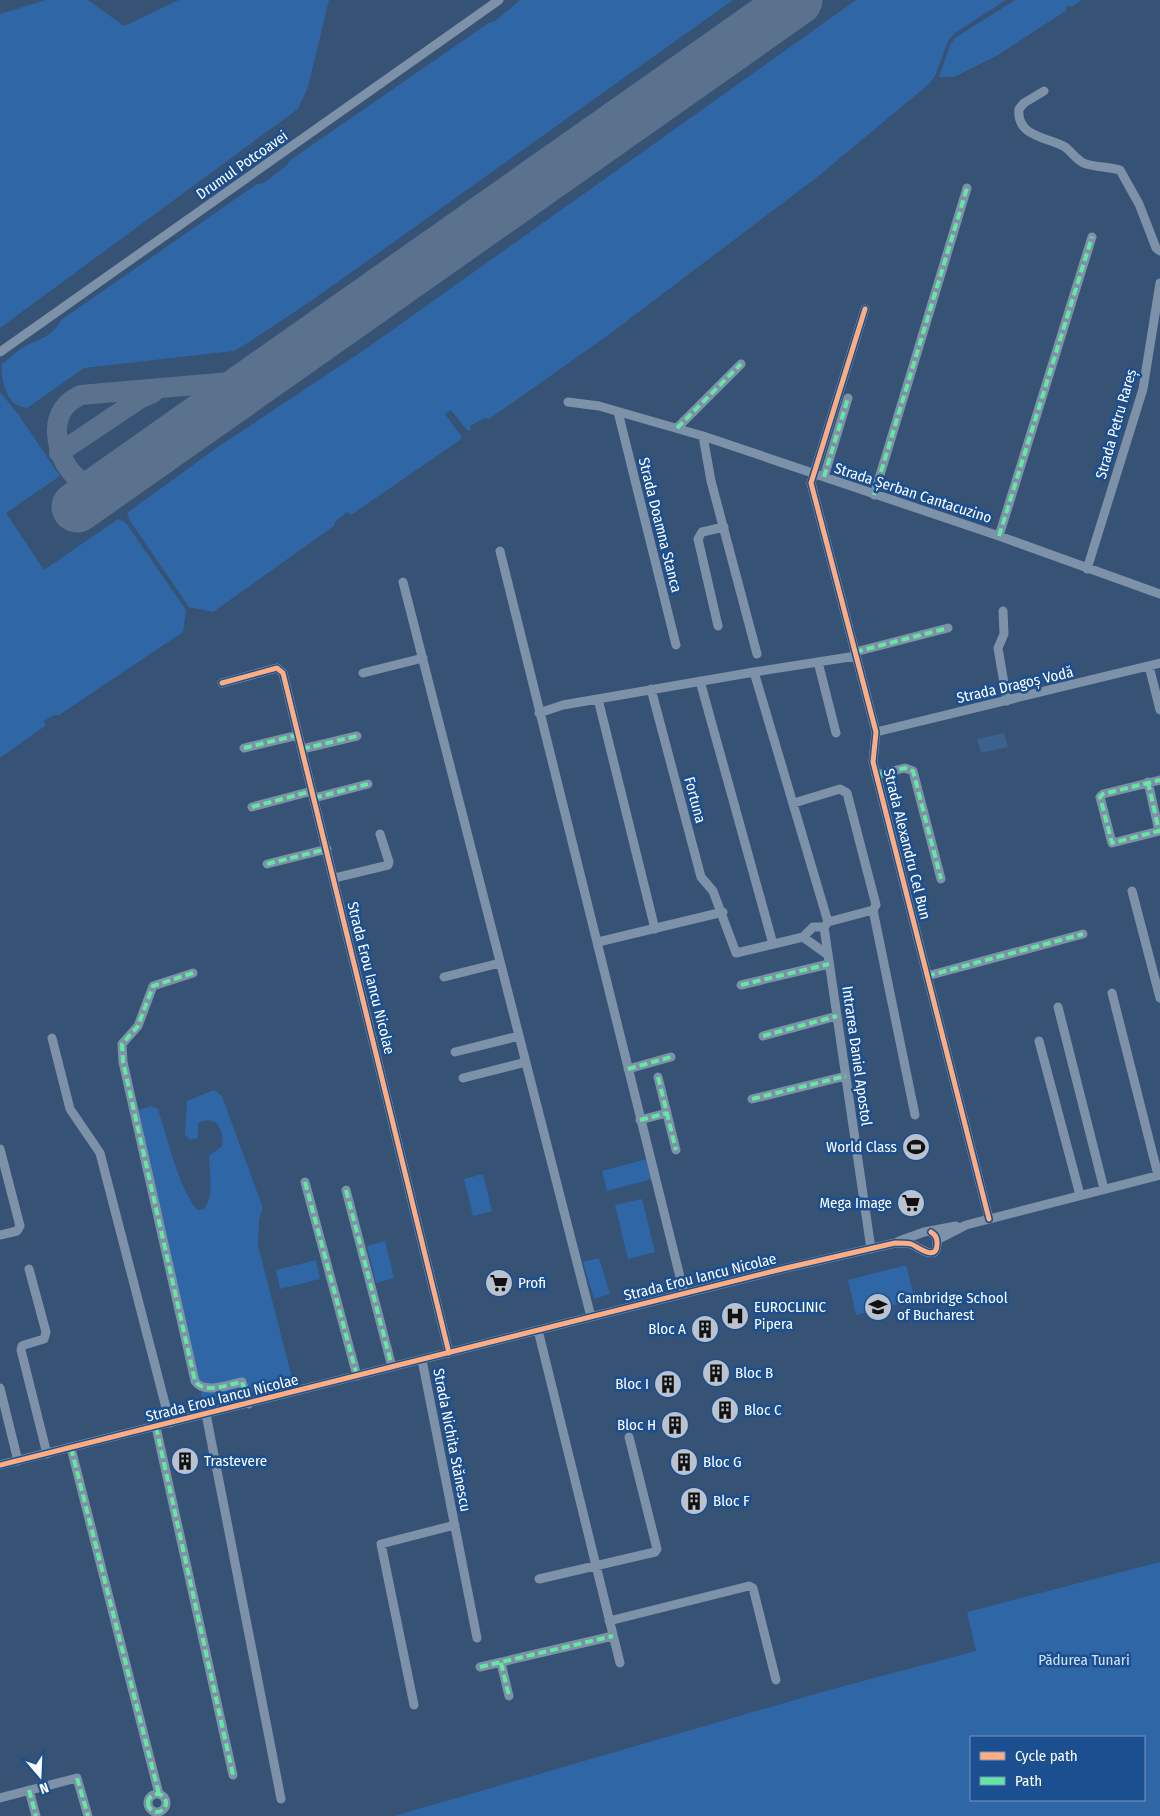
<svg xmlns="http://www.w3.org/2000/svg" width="1160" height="1816" viewBox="0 0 1160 1816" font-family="'Fira Sans Condensed',sans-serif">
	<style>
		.green { fill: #2f66a5; fill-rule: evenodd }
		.water { fill: #3b618d }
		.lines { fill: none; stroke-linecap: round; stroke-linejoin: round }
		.taxiway { stroke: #5a728e; stroke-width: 20 }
		.runway { stroke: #5a728e; stroke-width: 51 }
		.minor { stroke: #7d92a8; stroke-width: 9 }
		.quiet { stroke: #66e7a1; stroke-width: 4; stroke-dasharray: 8 4; stroke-linecap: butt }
		.cycleway-casing { stroke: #1b4f8f; stroke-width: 8 }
		.cycleway { stroke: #ffac80; stroke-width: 5 }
		.labels { text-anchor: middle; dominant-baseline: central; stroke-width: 5; stroke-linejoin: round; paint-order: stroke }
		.street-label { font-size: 15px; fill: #fff; stroke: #1b4f8f }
		.poi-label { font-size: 15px; fill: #fff; stroke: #1b4f8f; text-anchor: start }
		.park-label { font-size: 15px; fill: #cfe3fa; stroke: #1b4f8f }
	</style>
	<rect width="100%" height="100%" fill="#365274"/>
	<path class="green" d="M46,0H88L124,26L179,0H329L308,87L298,109L0,328V14Z
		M520,0H733L311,301L243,346L234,351L84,368L27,408C23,407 18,406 15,404C5,396 0,375 2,364C10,358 20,348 29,344C41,340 55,333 61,320L257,184L264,183L287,165L289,161L490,22L495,21Z
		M856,0H1006L955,33L948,41L935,76L929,84L816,178L607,336L489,419L484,418L470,426L471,431L467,430L451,410L445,414L462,437L460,440L351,515L347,512L335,522L334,526L213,612L189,607L130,521L127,513L215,449L367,348Z
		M1015,0H1082L1071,7L1069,5L1065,8L1067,10L998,55L954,77H939L950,45L955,38Z
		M0,392L18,414L60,476L6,513L44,570L118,519L126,523L186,610L183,632L59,715H54L44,721L45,726L0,758Z
		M214,1090L222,1096L263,1208L259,1219L258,1245L291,1374L288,1385L203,1402L138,1116L139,1110L151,1106L158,1109C166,1134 181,1195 198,1210L204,1209C215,1194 209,1173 209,1156L222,1146C225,1129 215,1114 198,1123V1138L190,1140L185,1134L187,1101Z
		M647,1159L652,1179L607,1191L602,1171Z
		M483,1174L492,1211L473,1216L464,1179Z
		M642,1199L655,1252L628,1259L615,1205Z
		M385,1241L394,1278L376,1283L367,1246Z
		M599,1258L610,1294L594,1299L583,1262Z
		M316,1260L320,1279L280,1289L276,1270Z
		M906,1265L915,1300L856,1315L848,1280Z
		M1160,1562V1816H394L829,1690L976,1651L967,1612ZM1144,1737V1800H971V1737Z"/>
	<path class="water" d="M1004,733L1008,747L981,753L977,739Z"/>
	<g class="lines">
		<path class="taxiway" d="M168,442C146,509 61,504 57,433C56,415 65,402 81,395L230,382L272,370
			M59,453L141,398L153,393"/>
		<path class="runway" d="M77,507L797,0"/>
		<path class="minor" d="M1044,91L1024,103L1019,109C1016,137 1048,137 1065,147C1072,152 1077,161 1086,164C1096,167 1109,167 1120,170L1139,204L1156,248L1160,251
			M865,309L811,483L876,732L873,762L989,1219
			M0,352L499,0
			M568,402L599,406L703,436L999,536L1160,594
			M618,412L676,645
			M677,428L741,364
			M703,436L711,481L757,654
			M824,477L848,398
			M874,495L967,188
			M999,536L1092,237
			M500,551L684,1293
			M1087,569L1143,389L1160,283
			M403,582L591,1317
			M1003,611L1004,634L998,648L1007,701
			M718,626L698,539L702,532L724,527
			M855,652L948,628
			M818,662L836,733
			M1149,666L1160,710
			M754,672L856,656
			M363,673L423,658
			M700,681L773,944
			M222,683L277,668L283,673L449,1353
			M651,689L701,877L713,891L736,953L803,937L813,927H824L828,922L873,910L876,905L847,793L840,789L794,803
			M598,699L655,929
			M539,713L563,705L754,672L828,922
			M876,732L1160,663
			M244,748L298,735
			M302,749L357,736
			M876,775L905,768L913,771L941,879
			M1148,782L1159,831L1112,843L1100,797L1103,794L1160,780
			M314,798L368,784
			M252,807L312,791
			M267,864L327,849
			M334,878L388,865L389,862L380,834
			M1132,891L1160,998
			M873,910L915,1115
			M824,927L871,1249
			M803,937L828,955
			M598,942L723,912
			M193,973L153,986L138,1026L122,1044L123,1062L195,1381C204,1395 229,1384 242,1382L249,1404
			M927,976L1083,934
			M444,977L500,963
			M741,985L829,964
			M1112,993L1158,1175
			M1058,1007L1104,1189
			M763,1036L837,1016
			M52,1038L70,1109L100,1153L170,1423
			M1039,1041L1080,1195
			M455,1052L519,1036
			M628,1069L671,1057
			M658,1077L676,1150
			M463,1078L526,1062
			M752,1099L846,1076
			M640,1120L667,1113
			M0,1149L20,1226L17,1231L0,1235
			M305,1182L357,1376
			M346,1190L392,1367
			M937,1240L966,1225L1160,1175
			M899,1241L924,1232L956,1226
			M29,1269L46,1332L44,1339L24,1345L22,1346L21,1350L47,1454
			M538,1330L620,1663
			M422,1360L477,1638
			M0,1388L18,1461
			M206,1414L281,1799
			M156,1427L233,1775
			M71,1448L159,1794
			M0,1465L782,1269L895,1243C900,1243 906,1243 911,1244C917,1246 938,1264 937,1242C937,1237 935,1235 931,1232
			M539,1579L655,1552L657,1549L629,1437
			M609,1621L749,1586L753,1588L776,1680
			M501,1663L509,1696
			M480,1667L613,1636
			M414,1705L381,1544L455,1525
			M29,1790L36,1816
			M148 1803a9 9 0 1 1 18 0a9 9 0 1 1-18 0Z
			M0,1798L77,1778L88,1816"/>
		<path class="quiet" d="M677,428L741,364
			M824,477L848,398
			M874,495L967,188
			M999,536L1092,237
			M855,652L948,628
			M244,748L298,735
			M302,749L357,736
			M876,775L905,768L913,771L941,879
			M1148,782L1159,831L1112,843L1100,797L1103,794L1160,780
			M314,798L368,784
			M252,807L312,791
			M267,864L327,849
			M193,973L153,986L138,1026L122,1044L123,1062L195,1381C204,1395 229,1384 242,1382L249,1404
			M927,976L1083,934
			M741,985L829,964
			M763,1036L837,1016
			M628,1069L671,1057
			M658,1077L676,1150
			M752,1099L846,1076
			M640,1120L667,1113
			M305,1182L357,1376
			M346,1190L392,1367
			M156,1427L233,1775
			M71,1448L159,1794
			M501,1663L509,1696
			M480,1667L613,1636
			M77,1778L88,1816
			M29,1790L36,1816
			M148 1803a9 9 0 1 1 18 0a9 9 0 1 1-18 0Z"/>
		<g class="cycleway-casing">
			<path id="cycleway" d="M865,309L811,483L876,732L873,762L989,1219
				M222,683L277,668L283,673L449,1353
				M0,1465L782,1269L895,1243C900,1243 906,1243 911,1244C917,1246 938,1264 937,1242C937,1237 935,1235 931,1232"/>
		</g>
		<use href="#cycleway" class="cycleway"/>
	</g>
	<defs>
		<g id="stadium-disc" transform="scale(1.4375)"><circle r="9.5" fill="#b9c2ce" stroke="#1b4f8f"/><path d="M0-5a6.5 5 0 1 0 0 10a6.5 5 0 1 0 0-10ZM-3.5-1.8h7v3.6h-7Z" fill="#111"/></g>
		<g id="supermarket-disc" transform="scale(1.4375)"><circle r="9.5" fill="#b9c2ce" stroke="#1b4f8f"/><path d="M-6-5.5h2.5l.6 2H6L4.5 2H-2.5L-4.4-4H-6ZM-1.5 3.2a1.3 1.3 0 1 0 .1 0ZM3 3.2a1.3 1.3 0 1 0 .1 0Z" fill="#111"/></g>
		<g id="school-disc" transform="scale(1.4375)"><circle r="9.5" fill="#b9c2ce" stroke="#1b4f8f"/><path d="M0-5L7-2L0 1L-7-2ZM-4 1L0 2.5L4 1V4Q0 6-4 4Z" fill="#111"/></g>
		<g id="hospital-disc" transform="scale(1.4375)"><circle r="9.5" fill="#b9c2ce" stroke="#1b4f8f"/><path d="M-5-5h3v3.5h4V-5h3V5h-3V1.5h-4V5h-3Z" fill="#111"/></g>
		<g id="building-disc" transform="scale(1.4375)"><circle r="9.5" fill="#b9c2ce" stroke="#1b4f8f"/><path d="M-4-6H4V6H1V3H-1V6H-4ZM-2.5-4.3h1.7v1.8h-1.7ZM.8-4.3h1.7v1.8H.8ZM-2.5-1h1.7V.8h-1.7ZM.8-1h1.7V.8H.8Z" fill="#111"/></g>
	</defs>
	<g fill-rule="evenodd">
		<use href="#stadium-disc" x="916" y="1147"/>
		<use href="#supermarket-disc" x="911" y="1203"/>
		<use href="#supermarket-disc" x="499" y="1283"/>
		<use href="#school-disc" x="878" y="1307"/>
		<use href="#hospital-disc" x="735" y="1316"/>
		<use href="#building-disc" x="705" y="1329"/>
		<use href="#building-disc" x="716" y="1373"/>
		<use href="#building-disc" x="668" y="1384"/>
		<use href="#building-disc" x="725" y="1410"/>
		<use href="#building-disc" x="675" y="1425"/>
		<use href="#building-disc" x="185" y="1461"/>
		<use href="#building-disc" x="684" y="1462"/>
		<use href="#building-disc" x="694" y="1501"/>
	</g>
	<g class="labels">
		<g class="street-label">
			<text transform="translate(242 165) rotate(-35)">Drumul Potcoavei</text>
			<text transform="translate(1116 424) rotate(-74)">Strada Petru Rareș</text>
			<text transform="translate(913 493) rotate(18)">Strada Șerban Cantacuzino</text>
			<text transform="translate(660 525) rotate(76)">Strada Doamna Stanca</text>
			<text transform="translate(1015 685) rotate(-13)">Strada Dragoș Vodă</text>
			<text transform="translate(695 800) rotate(75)">Fortuna</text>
			<text transform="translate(907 844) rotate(76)">Strada Alexandru Cel Bun</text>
			<text transform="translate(371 978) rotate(76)">Strada Erou Iancu Nicolae</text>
			<text transform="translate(857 1056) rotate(82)">Intrarea Daniel Apostol</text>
			<text transform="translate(700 1277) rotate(-14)">Strada Erou Iancu Nicolae</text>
			<text transform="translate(222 1398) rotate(-14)">Strada Erou Iancu Nicolae</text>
			<text transform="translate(452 1440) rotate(79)">Strada Nichita Stănescu</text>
		</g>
		<g class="poi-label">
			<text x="897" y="1147" text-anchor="end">World Class</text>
			<text x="892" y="1203" text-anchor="end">Mega Image</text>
			<text x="518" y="1283">Profi</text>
			<text x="897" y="1298">Cambridge School<tspan x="897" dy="17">of Bucharest</tspan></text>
			<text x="754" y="1307">EUROCLINIC<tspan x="754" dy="17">Pipera</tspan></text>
			<text x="686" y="1329" text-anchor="end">Bloc A</text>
			<text x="735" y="1373">Bloc B</text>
			<text x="649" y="1384" text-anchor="end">Bloc I</text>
			<text x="744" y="1410">Bloc C</text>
			<text x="656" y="1425" text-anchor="end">Bloc H</text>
			<text x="204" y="1461">Trastevere</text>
			<text x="703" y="1462">Bloc G</text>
			<text x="713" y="1501">Bloc F</text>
		</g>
		<g class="park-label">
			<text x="1084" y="1660">Pădurea Tunari</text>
		</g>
	</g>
	<rect x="970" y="1736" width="175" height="65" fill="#1b4f8f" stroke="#7695bc"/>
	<rect x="980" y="1752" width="25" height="8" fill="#ffac80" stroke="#7695bc"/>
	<text x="1015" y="1761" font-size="15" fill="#ffffff">Cycle path</text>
	<rect x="980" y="1777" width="25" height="8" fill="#66e7a1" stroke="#7695bc"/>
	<text x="1015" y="1786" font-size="15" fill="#ffffff">Path</text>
	<g transform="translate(40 1776) rotate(161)" stroke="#1b4f8f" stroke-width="4" paint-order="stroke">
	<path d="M0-4L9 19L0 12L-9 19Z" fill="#ffffff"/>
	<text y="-8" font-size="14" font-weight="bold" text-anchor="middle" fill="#ffffff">N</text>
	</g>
</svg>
